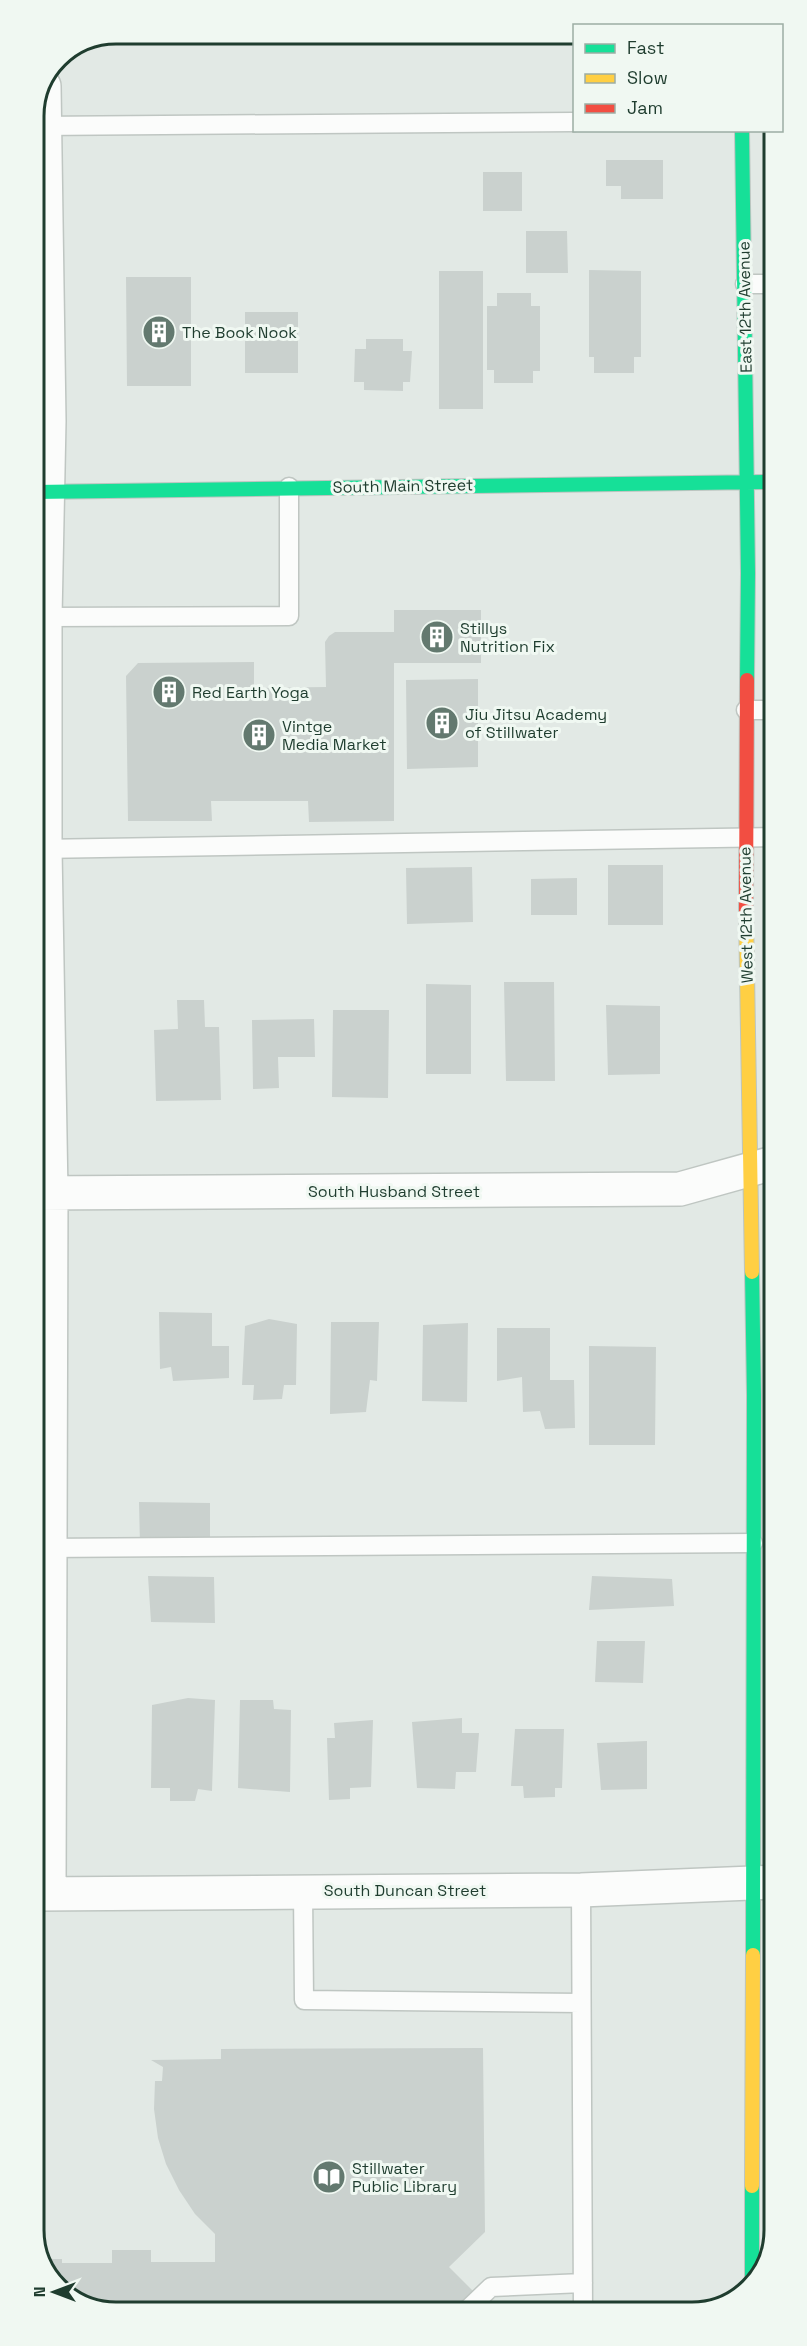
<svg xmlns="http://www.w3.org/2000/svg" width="807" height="2346" viewBox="0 0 807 2346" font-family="'Space Grotesk',sans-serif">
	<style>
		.building { fill: #cad1ce }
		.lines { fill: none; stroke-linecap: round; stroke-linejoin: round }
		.lane-casing { stroke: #bfc6c2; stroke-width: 21 }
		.street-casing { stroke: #bfc6c2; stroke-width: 36 }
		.fast-casing { stroke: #bcc5c0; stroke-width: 16 }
		.slow-casing { stroke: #bcc5c0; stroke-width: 16 }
		.jam-casing { stroke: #bcc5c0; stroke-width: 16 }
		.lane { stroke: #fbfcfb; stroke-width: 18 }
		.street { stroke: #fbfcfb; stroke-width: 33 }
		.fast { stroke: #16e098; stroke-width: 14 }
		.slow { stroke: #ffcf43; stroke-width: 14 }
		.jam { stroke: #f24e42; stroke-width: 14 }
		.labels { text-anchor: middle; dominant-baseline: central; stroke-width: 6; stroke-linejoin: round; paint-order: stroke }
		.street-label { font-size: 16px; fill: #1f3d2f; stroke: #f0f8f2 }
		.poi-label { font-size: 16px; fill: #1f3d2f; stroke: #f0f8f2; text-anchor: start }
		.rim { fill: none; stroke: #1f3d2f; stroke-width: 3 }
	</style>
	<rect width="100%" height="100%" fill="#e2e9e5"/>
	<path class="building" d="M606,160H663V199H621V186H606Z
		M483,172H522V211H483Z
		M526,231H567L568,273H526Z
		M589,270L641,271V357H634V373H594V357H589Z
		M439,271H483V409H439Z
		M126,277H191V386H127Z
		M497,293H531V306H540V371H533V383H494V370H487V306H497Z
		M245,312H298V373H245Z
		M366,339H403V351H412L410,382H403V391L364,390V382H354L355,349H366Z
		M394,610H481V663H394V821L309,822L308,801H211L212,821H128L126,676L138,663L254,662V688L326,687L325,642L329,636L335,632H394Z
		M478,679V767L407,769L406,680Z
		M608,865H663V925H608Z
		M472,867L473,922L407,924L406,868Z
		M577,878V915H531V879Z
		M504,982H554L555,1081H506Z
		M426,984L471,985V1074H426Z
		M177,1000H204L205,1027H219L221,1100L156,1101L154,1030L178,1029Z
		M606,1005L660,1006V1074L608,1075Z
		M333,1010H389L388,1098L332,1097Z
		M314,1019L315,1057H278L279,1088L253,1089L252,1020Z
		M159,1312L212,1313V1346H229V1378L173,1381L171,1367L160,1369Z
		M269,1319L297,1324L296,1385H284L282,1399L253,1400L254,1385H242L245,1326Z
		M331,1322H379L377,1381L370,1380L366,1412L330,1414Z
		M468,1323L467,1402L422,1401L423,1325Z
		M497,1328H550V1380H574L575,1428L545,1429L540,1411L523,1412L522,1377L497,1381Z
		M589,1346L656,1347L655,1445H589Z
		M139,1502L210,1503V1546L140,1545Z
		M148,1576L214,1577L215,1623L151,1622Z
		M592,1576L672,1579L674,1606L589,1610Z
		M597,1641H645L643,1683L595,1682Z
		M188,1698L215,1700L212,1791L198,1789L195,1801H170V1788H151L152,1705Z
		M240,1700H273L274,1709L291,1710L290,1792L238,1788Z
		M462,1718V1733H479L476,1772H456L455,1789L417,1788L412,1722Z
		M373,1720L371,1787L350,1788V1799L329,1800L327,1738H335L334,1723Z
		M515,1729H564L562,1788H555V1797L524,1798L523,1786H511Z
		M647,1741V1789L601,1790L597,1743Z
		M483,2048L485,2232L449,2267L493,2311L110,2313L61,2293L40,2259H62V2263H112V2250H151V2262H215V2234L195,2214L179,2190L166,2164L158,2138L154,2109L155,2081H162L163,2067L151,2060L221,2059V2049Z"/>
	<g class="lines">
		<g class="lane-casing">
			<path id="lane" d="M38,126L574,122
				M745,284H772
				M45,617L289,616V487
				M746,710H772
				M39,849L772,837
				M43,1548L753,1543
				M581,1890L583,2311
				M303,1891L304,2000L581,2003
				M466,2311L491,2287L583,2283"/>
		</g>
		<g class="street-casing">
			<path id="street" d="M44,86L49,421L45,617V849L51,1193L49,1894
				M34,1193L680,1189L773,1163
				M35,1894L581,1890L774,1882"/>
		</g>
		<g class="fast-casing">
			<path id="fast" d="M742,130L748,573L747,680
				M34,492L772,482
				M752,1272L754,1395L753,1955
				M752,2284V2186"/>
		</g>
		<g class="slow-casing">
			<path id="slow" d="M746,912L752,1272
				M752,2186L753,1955"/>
		</g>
		<g class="jam-casing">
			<path id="jam" d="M746,912L747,680"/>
		</g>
		<use href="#lane" class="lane"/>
		<use href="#street" class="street"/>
		<use href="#fast" class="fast"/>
		<use href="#slow" class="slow"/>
		<use href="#jam" class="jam"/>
	</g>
	<defs>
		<g id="building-disc" transform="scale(1.725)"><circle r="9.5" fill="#63796f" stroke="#f0f8f2"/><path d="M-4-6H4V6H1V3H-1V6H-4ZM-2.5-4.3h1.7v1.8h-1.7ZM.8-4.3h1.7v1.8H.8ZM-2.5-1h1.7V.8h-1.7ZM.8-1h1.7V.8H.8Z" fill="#fff"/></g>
		<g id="library-disc" transform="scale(1.725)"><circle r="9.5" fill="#63796f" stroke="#f0f8f2"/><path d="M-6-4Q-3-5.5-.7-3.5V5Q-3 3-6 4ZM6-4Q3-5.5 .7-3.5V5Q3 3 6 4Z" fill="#fff"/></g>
	</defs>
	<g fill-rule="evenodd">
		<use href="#building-disc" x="159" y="332"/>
		<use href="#building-disc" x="437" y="637"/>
		<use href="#building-disc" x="169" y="692"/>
		<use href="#building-disc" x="442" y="723"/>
		<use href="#building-disc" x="259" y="735"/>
		<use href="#library-disc" x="329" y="2177"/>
	</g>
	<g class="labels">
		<g class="street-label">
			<text transform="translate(745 307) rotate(-91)">East 12th Avenue</text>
			<text transform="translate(403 486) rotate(-1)">South Main Street</text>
			<text transform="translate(746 915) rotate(-91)">West 12th Avenue</text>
			<text x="394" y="1191">South Husband Street</text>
			<text x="405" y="1890">South Duncan Street</text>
		</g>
		<g class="poi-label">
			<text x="182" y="332">The Book Nook</text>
			<text x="460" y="628">Stillys<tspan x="460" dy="18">Nutrition Fix</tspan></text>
			<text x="192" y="692">Red Earth Yoga</text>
			<text x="465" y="714">Jiu Jitsu Academy<tspan x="465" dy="18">of Stillwater</tspan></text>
			<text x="282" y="726">Vintge<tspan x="282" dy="18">Media Market</tspan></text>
			<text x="352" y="2168">Stillwater<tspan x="352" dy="18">Public Library</tspan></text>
		</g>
	</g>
	<path d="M0 0H807V2346H0ZM116 44H692A72 72 0 0 1 764 116V2230A72 72 0 0 1 692 2302H116A72 72 0 0 1 44 2230V116A72 72 0 0 1 116 44Z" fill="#f0f8f2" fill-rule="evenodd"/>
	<path class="rim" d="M116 44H692A72 72 0 0 1 764 116V2230A72 72 0 0 1 692 2302H116A72 72 0 0 1 44 2230V116A72 72 0 0 1 116 44Z"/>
	<rect x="573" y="24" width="210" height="108" fill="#f0f8f2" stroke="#9cada4" stroke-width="1.5"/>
	<rect x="585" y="44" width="30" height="9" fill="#16e098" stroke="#9cada4" stroke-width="1.5"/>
	<text x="627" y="54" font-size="18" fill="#1f3d2f">Fast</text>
	<rect x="585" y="74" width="30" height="9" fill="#ffcf43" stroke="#9cada4" stroke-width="1.5"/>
	<text x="627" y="84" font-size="18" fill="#1f3d2f">Slow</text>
	<rect x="585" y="104" width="30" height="9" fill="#f24e42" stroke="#9cada4" stroke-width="1.5"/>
	<text x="627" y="114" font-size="18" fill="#1f3d2f">Jam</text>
	<g transform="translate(54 2292) rotate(270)" stroke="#f0f8f2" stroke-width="4.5" paint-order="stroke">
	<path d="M0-4.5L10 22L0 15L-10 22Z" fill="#1f3d2f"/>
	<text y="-9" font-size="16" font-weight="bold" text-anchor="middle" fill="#1f3d2f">N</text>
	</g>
</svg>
